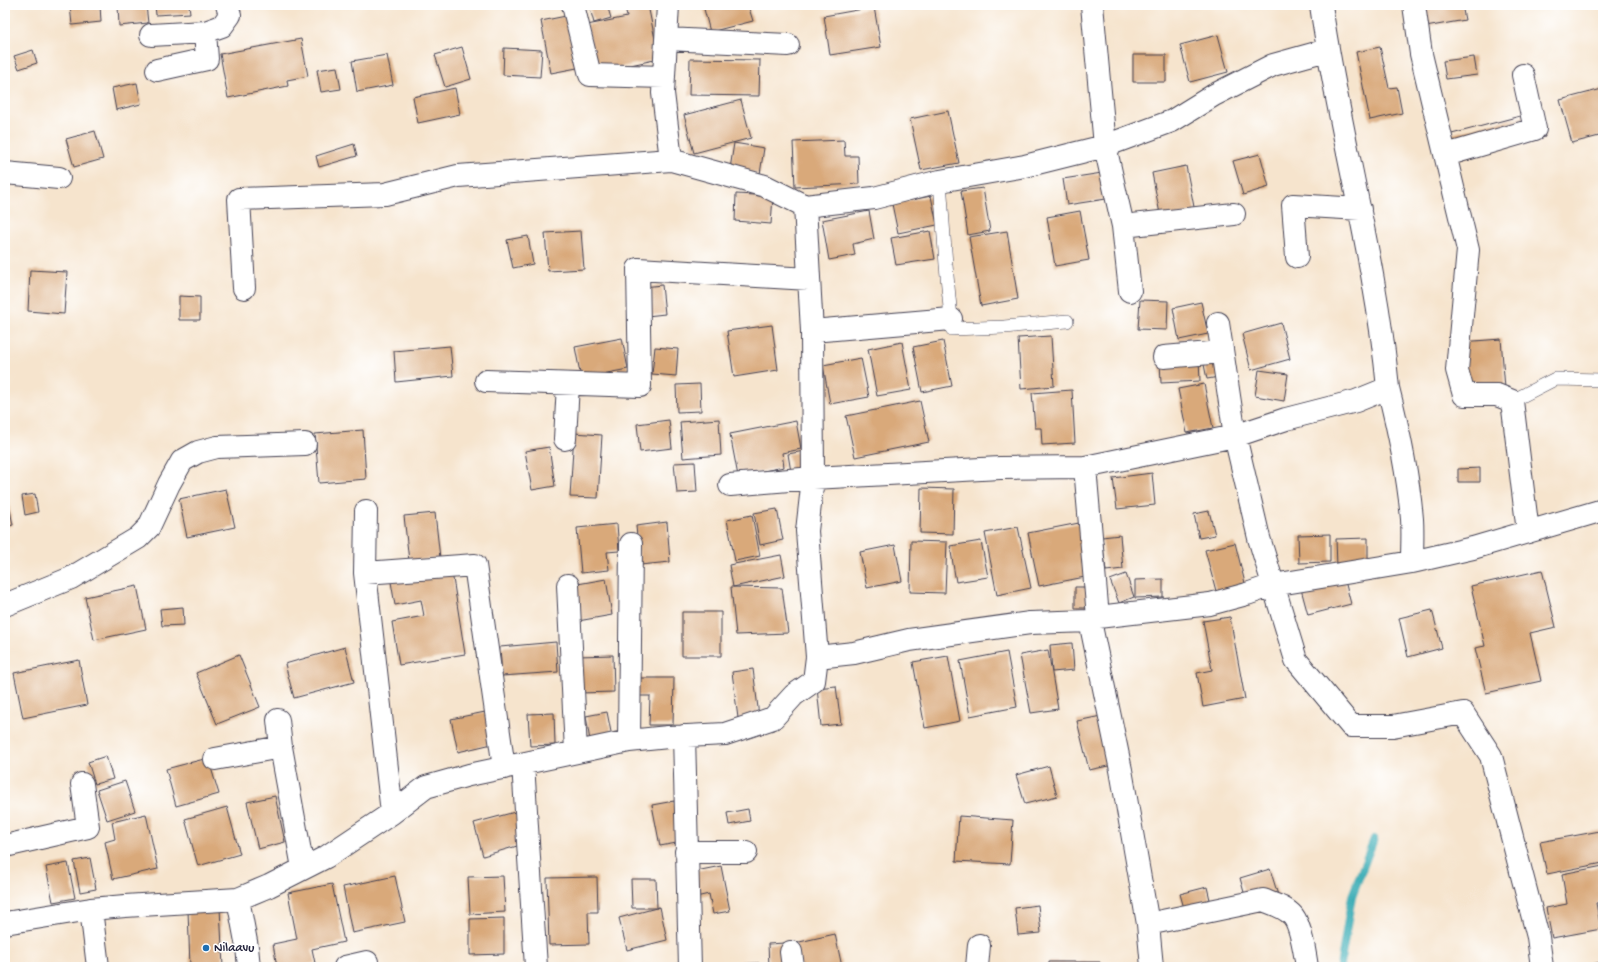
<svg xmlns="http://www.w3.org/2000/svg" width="1608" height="972" viewBox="0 0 1608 972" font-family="'Gochi Hand',sans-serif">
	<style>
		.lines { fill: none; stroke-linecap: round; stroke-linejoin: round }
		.stream { stroke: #3cadb6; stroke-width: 8 }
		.building { fill: #d9a97a }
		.lane-casing { stroke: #423f51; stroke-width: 14 }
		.street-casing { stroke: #423f51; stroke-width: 24 }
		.lane { stroke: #fff; stroke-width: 13 }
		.street { stroke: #fff; stroke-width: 22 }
		.poi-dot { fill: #1f6fb2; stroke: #fff; stroke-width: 1.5 }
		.labels { text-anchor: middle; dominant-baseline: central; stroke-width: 3; stroke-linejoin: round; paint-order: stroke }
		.poi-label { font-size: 13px; fill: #22223b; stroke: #fff; text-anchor: start }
	</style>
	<rect width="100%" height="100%" fill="#fff"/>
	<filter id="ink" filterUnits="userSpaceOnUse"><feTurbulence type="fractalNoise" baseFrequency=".025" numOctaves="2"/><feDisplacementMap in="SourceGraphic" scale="8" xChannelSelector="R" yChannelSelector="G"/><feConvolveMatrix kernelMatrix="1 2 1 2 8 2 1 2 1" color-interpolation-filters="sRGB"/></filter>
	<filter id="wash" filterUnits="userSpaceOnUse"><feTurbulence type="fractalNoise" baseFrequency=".012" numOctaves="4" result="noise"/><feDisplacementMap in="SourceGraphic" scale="16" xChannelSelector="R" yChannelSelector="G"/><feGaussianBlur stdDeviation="0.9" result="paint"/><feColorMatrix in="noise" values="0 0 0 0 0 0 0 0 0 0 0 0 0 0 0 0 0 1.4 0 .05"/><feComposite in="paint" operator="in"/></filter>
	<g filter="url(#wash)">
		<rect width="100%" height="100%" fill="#f6e4cd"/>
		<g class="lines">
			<path class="stream" d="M1340,967L1352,896L1374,839"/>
		</g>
		<g id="blocks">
			<path class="building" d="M70,5H100L101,22L72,25Z
				M118,5H146L148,23L119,26Z
				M155,5H189L190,13L156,15Z
				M589,5H607L611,18L594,23Z
				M625,5H648L659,59L597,72L587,25L627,17Z
				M703,5H748L753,21L710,32Z
				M1415,5H1462L1465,20L1420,28Z
				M874,7L881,47L830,55L824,16Z
				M566,16L577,68L551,73L541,21Z
				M1218,35L1228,72L1190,82L1180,45Z
				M301,39L308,76L287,80L288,86L228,98L220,54Z
				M462,47L471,79L445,87L435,55Z
				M1380,47L1389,88L1397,87L1402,113L1370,120L1356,52Z
				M504,48L542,50L540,77L503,75Z
				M33,50L37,63L19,69L14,56Z
				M387,55L393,85L357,92L352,61Z
				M1133,55H1166V82H1133Z
				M1474,57L1477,75L1446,79L1443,61Z
				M690,59L760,60L759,96L689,95Z
				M337,67L341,89L321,92L317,70Z
				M137,83L141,104L116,110L112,88Z
				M455,88L460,114L418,123L413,97Z
				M1602,89L1603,135L1572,143L1560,100Z
				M741,100L751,138L694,153L684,115Z
				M948,111L959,163L921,170L910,119Z
				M1539,111L1545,137L1455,160L1448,135Z
				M95,131L103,159L74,167L66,139Z
				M844,140L845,156H858L859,184L795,187L793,142Z
				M734,143L764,148L760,174L730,169Z
				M354,144L357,156L319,167L316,156Z
				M1260,154L1269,187L1243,195L1233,161Z
				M1186,166L1195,212L1161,219L1152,173Z
				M1102,173L1106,199L1067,205L1063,179Z
				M983,188L990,231L968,235L961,191Z
				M736,194L773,196L771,224L735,221Z
				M931,196L937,225L898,233L892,204Z
				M869,211L874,239L853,244L855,255L829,260L822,220Z
				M1080,211L1089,260L1055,266L1047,217Z
				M581,231L584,269L548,271L545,233Z
				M930,231L935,259L896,265L891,238Z
				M1007,231L1018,299L981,306L969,237Z
				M528,236L533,264L513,268L507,240Z
				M30,270L67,272L64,314L28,311Z
				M662,285L665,314L647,316L644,287Z
				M179,296L200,297V320H179Z
				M1140,300L1168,301L1167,330L1138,329Z
				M1201,302L1208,334L1179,340L1173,308Z
				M1281,323L1290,359L1251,370L1242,334Z
				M772,325L778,370L734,377L727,331Z
				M1051,336L1054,386L1021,389L1018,338Z
				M622,338L628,369L581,378L575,347Z
				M1501,339L1505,388L1465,391L1461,342Z
				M943,341L952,386L922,392L913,347Z
				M902,342L911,390L877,396L868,349Z
				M450,346L453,376L396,382L394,351Z
				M655,347L678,349L676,376L652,374Z
				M861,358L869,397L830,404L823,365Z
				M1216,358L1219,377L1207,379L1203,360Z
				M1199,359L1200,381L1161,383L1160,361Z
				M1259,370L1288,374L1284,401L1255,396Z
				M700,384L701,411L677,412L676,385Z
				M1204,384L1213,428L1187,433L1178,389Z
				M1072,390L1075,443L1042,445L1041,428H1035L1032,393Z
				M920,401L929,442L855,457L846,416Z
				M719,419L721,455L683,458L680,422Z
				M669,420L672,448L640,452L637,424Z
				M796,421L801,449L782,453L784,467L738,476L730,434Z
				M363,430L366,479L319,483L315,434Z
				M574,433L602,435L598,498L570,497Z
				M549,447L555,486L532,490L525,451Z
				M804,451L807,469L791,472L788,454Z
				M695,462L697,492L677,493L674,463Z
				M1480,468V482H1458V469Z
				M1152,473L1155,505L1117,509L1113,478Z
				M5,485L13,525L5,527Z
				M921,488L954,489L953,534L920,533Z
				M226,489L235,527L187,537L179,499Z
				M35,494L38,512L25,515L22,496Z
				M777,509L783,540L760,545L754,513Z
				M1209,511L1215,535L1199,538L1194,514Z
				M435,513L440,558L409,561L404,516Z
				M752,515L760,556L735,561L727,520Z
				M667,522L670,562L640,565L636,526Z
				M1079,523L1090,576L1039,586L1028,533Z
				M617,524L619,551L607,552L609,570L581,573L577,528Z
				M1018,527L1031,588L997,595L985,533Z
				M1330,534V562L1299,563L1298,535Z
				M1120,535L1123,569L1106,571L1102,537Z
				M1368,538V566L1337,567L1336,539Z
				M911,541L947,542L945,593L910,592Z
				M981,541L988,577L956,582L950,546Z
				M1235,543L1245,583L1216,591L1205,550Z
				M895,545L902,581L867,588L860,552Z
				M781,555L785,576L733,587L729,565Z
				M1542,570L1556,627L1530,633L1541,681L1486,693L1475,648L1485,646L1471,586Z
				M452,572L465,654L399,665L392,622L424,616L421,600L395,605L391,582Z
				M1126,574L1134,597L1119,603L1110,580Z
				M1344,577L1351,604L1308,615L1301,589Z
				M606,579L612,615L578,621L572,585Z
				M1163,579V597L1135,598V580Z
				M137,586L146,629L94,640L85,597Z
				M731,587L782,588L788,633L736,635Z
				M1075,587H1091V608H1075Z
				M183,607L184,625L162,626L160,609Z
				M1432,610L1442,648L1408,657L1399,618Z
				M682,612H721V656H682Z
				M1230,617L1245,699L1203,707L1197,673L1212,670L1203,621Z
				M556,642L558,672L502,676L500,647Z
				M1072,643L1074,670L1052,672L1050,645Z
				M345,647L354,682L294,698L285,664Z
				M1048,650L1058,709L1031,713L1020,655Z
				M1007,652L1017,707L970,716L960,661Z
				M239,655L260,707L217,724L196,673Z
				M613,655L614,692L579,693L578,656Z
				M948,656L960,721L925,728L913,662Z
				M79,660L87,705L23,718L14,673Z
				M753,669L759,716L738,718L732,672Z
				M637,678H674L673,725H649L650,696H637Z
				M836,686L841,724L821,726L817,688Z
				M485,712L492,744L458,752L451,719Z
				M607,712L612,737L590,741L586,716Z
				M554,713L555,745L530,746L528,714Z
				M1101,716L1113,765L1089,770L1077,721Z
				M106,756L113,779L95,784L88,762Z
				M208,758L219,794L176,806L166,769Z
				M1049,766L1057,796L1025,804L1016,775Z
				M125,781L135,811L107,820L97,790Z
				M275,796L285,842L258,849L247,802Z
				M674,801L682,842L660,846L652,805Z
				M227,807L240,854L198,866L185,819Z
				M748,809L750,821L729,825L727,813Z
				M515,812L524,844L483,856L474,823Z
				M146,814L158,869L113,879L105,842L115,839L112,822Z
				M959,816L1013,820L1010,864L956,861Z
				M1600,831L1603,848V863L1547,874L1540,842Z
				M90,858L96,889L80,892L74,861Z
				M68,863L75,898L53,902L46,867Z
				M721,866L730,911L713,914L709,894L696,897L691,872Z
				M1603,866V902L1596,903L1601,929L1552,938L1546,908L1567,904L1562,874Z
				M1270,869L1281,905L1250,914L1240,878Z
				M395,876L405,922L352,933L343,887Z
				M503,876L505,912L470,914L468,877Z
				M597,877L598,912H588L589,944L549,945L547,878Z
				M631,879H656L657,908H632Z
				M332,884L344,942L312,949L315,963L296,967H277L273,944L297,939L288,893Z
				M1207,887L1212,908L1186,915L1180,894Z
				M1038,905L1041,933L1018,935L1015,908Z
				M660,907L667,940L627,950L619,918Z
				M220,908L223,967H190L188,910Z
				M504,918V954L470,955V919Z
				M835,934L842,967H800L795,943Z
				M785,943L786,967H769L768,944Z
				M1049,962H1100V967H1049Z
				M1603,962V967H1579V966Z
				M759,963V967H728V964Z"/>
		</g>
	</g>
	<g filter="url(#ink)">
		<use href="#blocks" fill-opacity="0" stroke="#423f51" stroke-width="1"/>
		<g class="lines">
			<g class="lane-casing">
				<path id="lane" d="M940,181L946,265L952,329L1004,327L1067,321
					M1512,401L1555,379L1603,380"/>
			</g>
			<g class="street-casing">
				<path id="street" d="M573,5L590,75L664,77
					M668,5L663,93L671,160L765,186L805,206L812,331L813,478L807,531L817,657
					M1092,5L1105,146L1123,226L1130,291
					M1414,5L1421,54L1468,250L1457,370L1464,395H1497L1512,401L1528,532
					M151,35L205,32L222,26L230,15L227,5
					M667,39L788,45
					M157,70L207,59L205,32
					M1446,155L1535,129L1523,75
					M5,173L59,178
					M805,206L874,198L940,181L1025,166L1105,146L1172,121L1214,95L1273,65L1327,50
					M1123,226L1234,214
					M1297,257L1293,205L1360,209
					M244,288L239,199L385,194L458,176L671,160
					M1218,323L1235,436L1259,538L1296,660L1351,726H1393L1463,713L1491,756L1538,937L1542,967
					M812,331L951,319
					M1164,357L1222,352
					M486,381L640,386L638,269L809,279
					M1388,388C1399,431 1408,474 1412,519C1413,533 1412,548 1412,562
					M565,439L568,384
					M1085,467L1098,617
					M730,485L813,478L1000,468L1085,467L1235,436L1286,419L1356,401L1388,388C1376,259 1339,133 1321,5
					M366,511L365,573L392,813
					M365,573L475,565L504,768
					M568,585L576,752
					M5,605L71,578L138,538L149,527L169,484L182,461L198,452L217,447L305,444
					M1090,621L1121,770L1148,924L1152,967
					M278,720L281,747L303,868
					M684,736L690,967
					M629,741L631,544
					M215,759L281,747
					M523,764L536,967
					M5,846L88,827L82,784
					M686,852H746
					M238,899L247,947L249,967
					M91,909L98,967
					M5,923L91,909L125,906L238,899L269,886L326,857L392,813L426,787L469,775L629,741L668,737L725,734L773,718L794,695L814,681L817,657L854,653L909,640L1030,623L1090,621L1098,617L1210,604L1247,594L1273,585L1412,562L1473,548L1603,510
					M1148,924L1263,900C1273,904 1285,907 1293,916C1301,926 1305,954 1307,967
					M791,952L793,967
					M345,967L367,962
					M977,967L979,945"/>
			</g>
			<use href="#lane" class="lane"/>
			<use href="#street" class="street"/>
		</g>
	</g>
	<circle class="poi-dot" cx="206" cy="948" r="4"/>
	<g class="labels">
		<g class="poi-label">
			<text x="214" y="948">Nilaavu</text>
		</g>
	</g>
	<rect width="1608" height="972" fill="none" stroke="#fff" stroke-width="20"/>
</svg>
